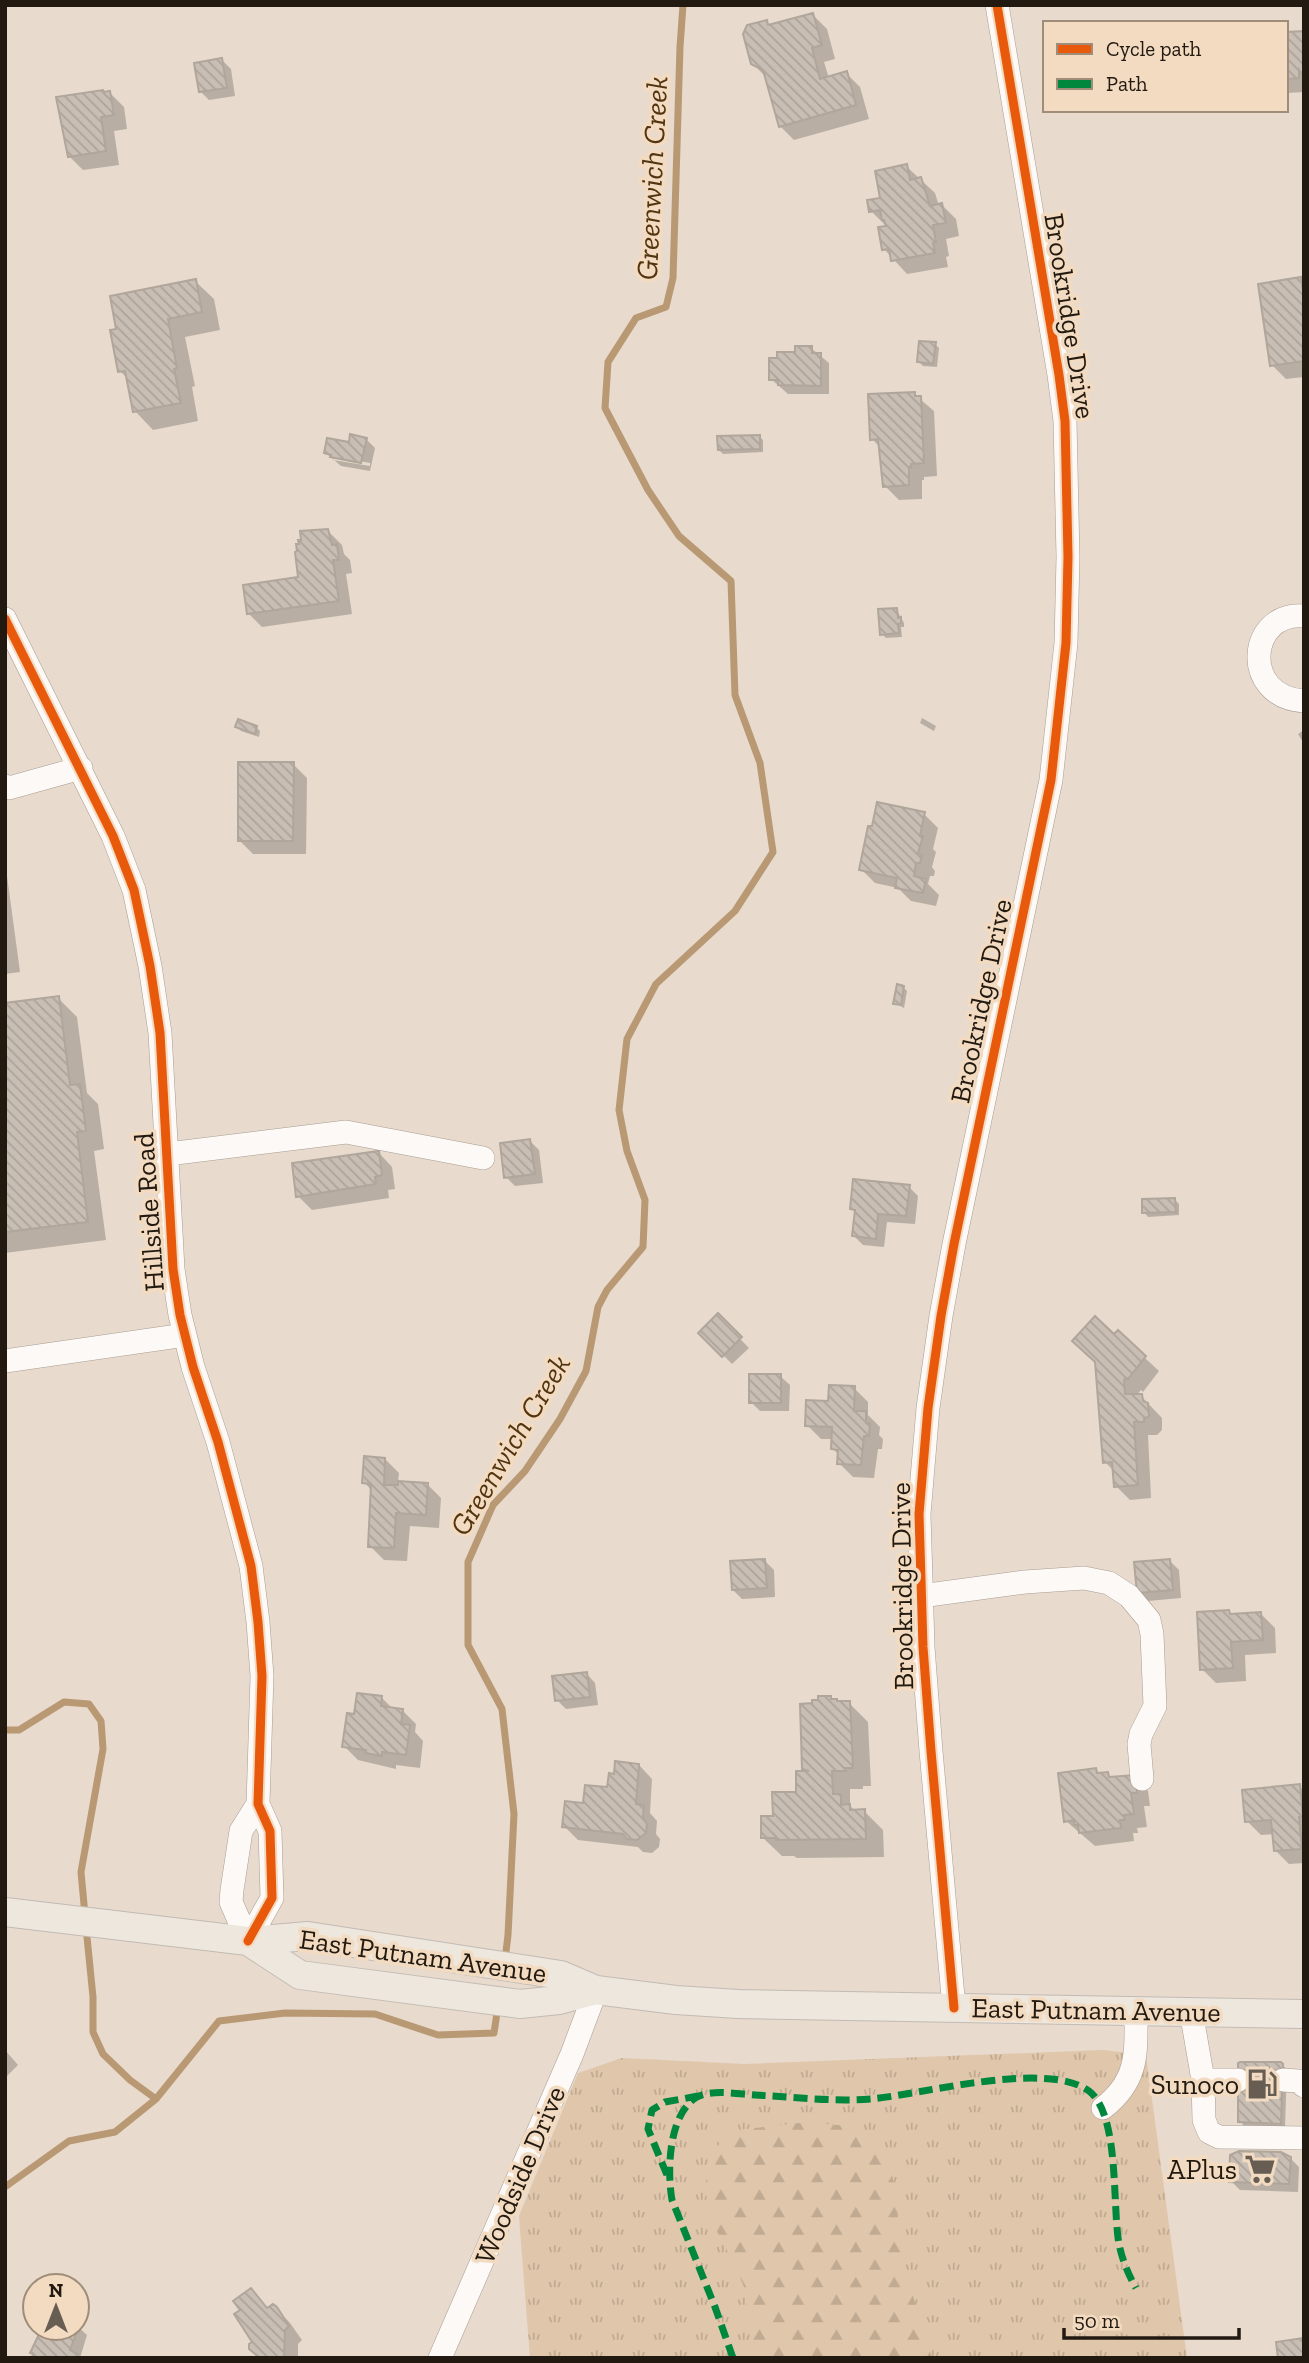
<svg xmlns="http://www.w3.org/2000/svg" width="1309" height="2363" viewBox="0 0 1309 2363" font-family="'Zilla Slab',serif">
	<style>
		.grass { fill: url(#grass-tufts) }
		.forest { fill: url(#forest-firs) }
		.shadow { fill: #0003; fill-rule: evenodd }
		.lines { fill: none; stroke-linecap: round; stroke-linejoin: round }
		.stream { stroke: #b99874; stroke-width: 7 }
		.building { fill: url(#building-back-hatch); stroke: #b0a69b; stroke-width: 2 }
		.minor-tunnel { stroke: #c0b3a6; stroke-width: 23; stroke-dasharray: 23 11; stroke-linecap: butt }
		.minor-casing { stroke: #a89d92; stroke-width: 24 }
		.major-casing { stroke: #c2bbb4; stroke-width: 30 }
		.minor { stroke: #fcf9f7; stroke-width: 23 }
		.major { stroke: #eee7de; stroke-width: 28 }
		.quiet { stroke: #00873e; stroke-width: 7; stroke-dasharray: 14 7; stroke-linecap: butt }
		.cycleway-casing { stroke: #f3dbc1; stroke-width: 13 }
		.cycleway { stroke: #e8590c; stroke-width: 9 }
		.labels { text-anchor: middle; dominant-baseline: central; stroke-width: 7; stroke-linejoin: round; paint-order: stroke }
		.street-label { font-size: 28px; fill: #221910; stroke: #f3dbc1 }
		.poi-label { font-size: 28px; fill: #221910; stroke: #f3dbc1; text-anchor: end }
		.water-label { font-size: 30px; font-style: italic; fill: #523510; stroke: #f3dbc1 }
	</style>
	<defs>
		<pattern id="grass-tufts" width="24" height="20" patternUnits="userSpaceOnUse" patternTransform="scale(1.75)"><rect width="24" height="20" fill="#e0c6aa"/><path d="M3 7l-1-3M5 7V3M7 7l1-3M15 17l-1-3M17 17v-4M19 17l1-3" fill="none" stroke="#c0aa91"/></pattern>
		<pattern id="forest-firs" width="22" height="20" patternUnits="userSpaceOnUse" patternTransform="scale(1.75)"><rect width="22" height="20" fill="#e0c6aa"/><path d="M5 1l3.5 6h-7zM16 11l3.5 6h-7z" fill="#c0aa91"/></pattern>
		<pattern id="building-back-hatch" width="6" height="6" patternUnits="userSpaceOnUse" patternTransform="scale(1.75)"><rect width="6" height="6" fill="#c9beb4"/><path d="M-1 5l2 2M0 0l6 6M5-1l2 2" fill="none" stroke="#aca39a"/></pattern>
	</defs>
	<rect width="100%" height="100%" fill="#e8dacc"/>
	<path class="grass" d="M1103,2050L1146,2055L1187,2358H530L519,2216L578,2073L622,2058L744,2064Z"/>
	<path class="forest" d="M798,2123C817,2124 850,2123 867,2133C902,2155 895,2223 903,2259C911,2292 922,2325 932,2358H757L751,2349L746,2292L735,2265L714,2226L705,2191L708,2159L729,2131Z"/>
	<path class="shadow" d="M813,15L827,29L835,59L824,62L829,78L846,73L860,87L869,119L794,140L780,126L766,77L752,63L766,22L771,27Z
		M1304,33V92L1286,93V34Z
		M222,60L231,69L235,96L209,100L200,91Z
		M110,93L124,107L127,129L114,131L119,165L83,170L69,156Z
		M906,166L935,193L939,206L942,205L956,219L959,236L946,239L949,256L946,257L948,267L907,274L884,249L888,228L871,211L882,199Z
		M1300,279L1304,282V377L1286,379L1272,365Z
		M195,281L214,299L220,330L185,337L195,386L192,387L198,421L153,430L135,411L128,379L120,371Z
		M935,344L939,348L937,367L923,366L919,362Z
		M811,348L829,363V394H788L771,379L797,354Z
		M914,394L934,411L937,476L924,477V480H922V499L899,500L885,486L881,448L872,439Z
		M759,436L763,440V452L723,454L719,450Z
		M366,439L375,448L370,471L341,466L326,453ZM333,456L370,463V466L333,460Z
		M328,531L342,545L344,554L350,560L352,573L346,574L352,614L262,627L248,613L300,578Z
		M896,609L904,623V627H901L902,637L886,638L882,634Z
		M922,718L936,726L934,731L920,723Z
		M237,727H256L260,731L259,737L241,731Z
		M1304,730V744L1298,734Z
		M293,764L307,778L306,854H253L239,840Z
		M924,814L938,828L933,849L936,852L932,867L935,871L934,876H930L928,884L939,895L936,906L911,901L898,888L875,883L861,869Z
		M5,861L20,972L5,974Z
		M903,987L907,991L904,1008L895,1003Z
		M58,998L77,1017L87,1093L98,1104L104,1149L94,1151L106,1240L5,1253V1005Z
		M530,1141L539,1150L543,1183L515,1186L506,1177Z
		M379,1153L392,1167L395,1189L388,1190L389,1198L312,1210L298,1196Z
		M909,1187L918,1196L915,1224L887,1222L884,1247L863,1245L854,1236L856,1214L852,1209Z
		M1175,1200L1179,1204V1215L1148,1217L1144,1212Z
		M718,1316L749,1348L732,1364L701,1333Z
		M1118,1333L1159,1371L1143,1392L1141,1390L1136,1396H1141L1162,1418V1430L1157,1435H1148L1151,1498L1130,1500L1116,1486L1115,1472L1105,1462L1114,1336Z
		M780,1376L790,1385L789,1411H760L751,1402Z
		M854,1388L868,1402V1415L880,1427L879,1435L883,1439L882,1449H878L874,1478L853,1477L839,1463V1455L833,1449V1439H821L807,1425L830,1402Z
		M385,1459L399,1473L398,1482L427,1484L441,1498L439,1528L410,1526L407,1561L384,1560L370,1546L372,1491L364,1482Z
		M765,1561L774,1570L775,1597L742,1599L733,1590Z
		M1170,1561L1179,1570L1181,1598L1148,1601L1139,1592Z
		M1229,1612L1232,1615L1261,1614L1275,1628L1276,1653L1245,1655L1246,1681L1216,1683L1202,1669Z
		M586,1673L595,1683L598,1705L566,1709L557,1700Z
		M382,1698L393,1709L402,1710L416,1724L415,1732L423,1741L420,1768L396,1765V1769L358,1760L344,1746L356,1716Z
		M833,1701L849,1703L868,1722L871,1786H863V1789H850V1806L856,1811H864L883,1830L884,1857L797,1858L794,1856H782L763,1838L775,1818L798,1793L808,1773L804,1768Z
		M639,1765L652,1779L650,1813L657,1821L656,1834L660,1839L659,1847L652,1853L643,1852L638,1847L578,1840L564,1826L585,1805L609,1789L616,1775Z
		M1096,1770L1100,1775L1108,1774L1112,1779L1134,1777L1148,1791L1150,1806H1144L1147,1827L1137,1828L1138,1833H1133L1134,1841L1095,1846L1066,1821Z
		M1299,1786L1304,1791V1863L1289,1864L1275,1850L1274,1834L1261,1835L1247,1821Z
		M5,2050L18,2065L5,2078Z
		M1280,2063L1287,2069L1285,2127L1244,2126L1240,2121Z
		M1290,2158L1299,2167L1298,2192L1240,2190L1231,2181Z
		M251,2290L269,2309L276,2308L290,2323L302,2340L298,2344V2358H259L251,2348L254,2342L242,2310Z
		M77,2326L87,2335L80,2358H34L44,2328H77Z"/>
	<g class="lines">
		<path class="stream" d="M5,1730H19L64,1702L89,1704L101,1721L103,1749L81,1872L85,1915
			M86,1927L93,1997V2032L103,2054L130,2080L156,2099
			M505,1960L508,1935L514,1814L502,1709L468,1645V1562L493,1505L525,1471L560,1419L586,1371L598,1307L607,1290L643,1247L645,1200L627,1151L619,1110L627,1039L656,984L735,911L773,852L760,763L735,695L731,581L679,536L648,490L605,408L608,362L636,318L666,307L673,278L680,47L683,5
			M5,2187L69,2141L115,2132L156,2099L219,2021L285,2013L375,2014L438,2035L494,2033L498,2006"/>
	</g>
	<path class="building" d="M813,13L822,45L812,48L820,79L847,71L856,105L779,127L763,70L751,64L743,34L747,25L767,20L768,25Z
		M1304,31V77L1299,70V78L1286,79V32Z
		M222,58L227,88L199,92L194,63Z
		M103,90L104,92L110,91L114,115L101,117L106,151L68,157L56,97Z
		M907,164L910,180L921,177L930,206L942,203L946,223L933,225L936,242L933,243L935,253L891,261L889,249L882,250L878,227L886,226L884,220H882L880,210L869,212L867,200L880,198L875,171Z
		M1301,277L1304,297V361L1270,366L1258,284Z
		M196,279L202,312L168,319L177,368L174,369L181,403L133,412L125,371L118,372L110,330L116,329L110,296Z
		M919,341L936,342L933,364L917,362Z
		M795,346H812V353H821V386L778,385V380H769V358H777V352H795Z
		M915,392V396H921L924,463L911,464V467H909V485L883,487L878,439L870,440L868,394Z
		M350,434L367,438L361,463L330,457L331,455L324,453L327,438L349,442Z
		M760,435V449L718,450L717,436Z
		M328,529L332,545L337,544L339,560H333L339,601L247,614L243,585L298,577L295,552L297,551L296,544H299L298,540H301L300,531Z
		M897,608L898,618L901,617V623L898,624L899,633L880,635L878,609Z
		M238,719L257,726L255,734L235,727Z
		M238,762H294L293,841H238Z
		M877,802L925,812L920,836H923L918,853L922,855L920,863H916L914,876L926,879L923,893L895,888L897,878L859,870L868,826H872Z
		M897,984L904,986L901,1005L893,1004Z
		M59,996L70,1085L80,1084L86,1131L77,1132L88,1222L5,1232V1003Z
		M530,1139L535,1174L504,1178L500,1143Z
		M379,1151L382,1175L375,1177L376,1184L296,1197L292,1163Z
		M853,1179L910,1185L906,1216L878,1214L876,1239L852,1236L855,1210L850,1209Z
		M1175,1198L1176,1212L1142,1213V1199Z
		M718,1313L742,1337L722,1357L698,1333Z
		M1095,1316L1114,1334L1118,1330L1146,1356L1128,1379L1126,1378L1124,1380L1125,1394H1142L1143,1401L1148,1403L1149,1416L1144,1419V1422H1134L1138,1485L1114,1487L1112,1462L1103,1463L1095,1362L1072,1341Z
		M749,1374H781V1403H749Z
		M829,1385L855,1386L854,1411H866V1423H870L869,1436H864L861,1465L837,1464L838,1450L831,1449L832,1427L805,1426L806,1400L828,1401Z
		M364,1456L385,1458L384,1485H398V1481L428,1483L426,1515L396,1513L394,1548L368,1547L371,1484L362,1483Z
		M765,1559L767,1588L732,1590L730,1561Z
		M1170,1559L1173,1590L1137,1593L1134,1562Z
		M1229,1610L1230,1614L1261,1612L1263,1640L1231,1642L1233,1668L1200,1670L1197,1612Z
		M587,1672L590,1697L555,1701L552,1676Z
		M357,1693L382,1696L381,1706L403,1709L401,1724L410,1725L406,1755L382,1752V1756L365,1753L366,1750L342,1747L347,1713L354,1714Z
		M818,1696H831V1699H837V1701H850L853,1768H845L846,1771H832L833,1794H841V1805L850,1804V1810L865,1809L866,1839L776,1840V1838H761V1816H773L772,1792H796V1771H809L802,1769L800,1704L812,1703V1700H818Z
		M615,1761L639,1764L636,1804L644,1805L643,1818L647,1824L646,1833L637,1840L627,1839L623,1834L562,1827L565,1801L583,1803L585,1785L607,1787L609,1773L614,1774Z
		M1096,1768L1097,1773L1108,1772L1109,1777L1135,1775L1137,1793H1131L1134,1814L1124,1815L1125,1820H1120L1121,1828L1079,1833L1078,1825H1074V1820L1064,1822L1058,1773Z
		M1300,1784L1303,1817H1299L1302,1849L1274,1851L1271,1820L1245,1822L1242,1790Z
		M1240,2062H1281L1283,2064L1281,2124L1238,2122V2063Z
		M1239,2151L1281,2152L1291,2157L1289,2184L1229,2182L1230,2155Z
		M251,2288L267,2308L273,2304L277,2307L289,2326L285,2330L284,2358H260L249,2349V2344L252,2342L234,2314L240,2310L233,2301Z
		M77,2324L79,2325L70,2350L78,2354L77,2358H32L33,2354L30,2353L42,2328H77Z
		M1304,2338V2358H1278L1276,2342Z"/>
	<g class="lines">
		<path class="minor-tunnel" d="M1238,2080H1283"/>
		<g class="minor-casing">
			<path id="minor" d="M1304,616C1248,611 1240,697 1304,701
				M5,619L113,836L134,890L150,966L160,1033L173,1269L180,1315L193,1367L218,1442L251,1566L258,1622L262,1676L258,1804L270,1831L272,1898L248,1941
				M5,786L9,788L81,768
				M168,1154L346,1132L483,1158
				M5,1361L185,1335
				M921,1596L1025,1582L1084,1578L1109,1583L1129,1596L1149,1620L1152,1634L1155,1706L1141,1734L1139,1744L1142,1779
				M248,1941L231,1902L232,1890L241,1831L258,1804
				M954,2008L931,1751L923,1647L919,1514L928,1408L941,1316L954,1244L1051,780L1066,643L1068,557L1065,421L1059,375L997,5
				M1191,2011L1203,2080L1204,2120L1209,2132L1219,2137L1304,2138
				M1203,2080H1238
				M1283,2080L1298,2081L1304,2086
				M1103,2108C1139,2080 1136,2053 1136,2011
				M440,2358L572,2054L596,1990"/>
		</g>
		<g class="major-casing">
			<path id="major" d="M5,1912L248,1941L308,1936L561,1975L596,1990L676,2000L738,2004L1304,2014
				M248,1941L300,1975L520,2004L559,2000L596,1990"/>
		</g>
		<use href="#minor" class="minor"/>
		<use href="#major" class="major"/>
		<path class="quiet" d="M667,2175L648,2129L652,2110L665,2102L698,2096
			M733,2358L715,2307L672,2200C667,2172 668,2114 697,2097C712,2089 738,2094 755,2095C793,2097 833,2102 871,2099C924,2094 1047,2060 1089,2091C1120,2115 1112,2206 1119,2244C1122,2259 1128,2274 1136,2288"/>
		<g class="cycleway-casing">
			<path id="cycleway" d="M5,619L113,836L134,890L150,966L160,1033L173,1269L180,1315L193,1367L218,1442L251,1566L258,1622L262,1676L258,1804L270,1831L272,1898L248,1941
				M954,2008L931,1751L923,1647L919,1514L928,1408L941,1316L954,1244L1051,780L1066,643L1068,557L1065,421L1059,375L997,5"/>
		</g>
		<use href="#cycleway" class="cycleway"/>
	</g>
	<defs>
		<g id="fuel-bare" transform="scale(2.415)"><path d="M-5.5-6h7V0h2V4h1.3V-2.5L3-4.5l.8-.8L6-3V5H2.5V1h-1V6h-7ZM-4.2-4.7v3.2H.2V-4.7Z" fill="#675d52" stroke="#f3dbc1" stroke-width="2.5" paint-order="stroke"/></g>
		<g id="supermarket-bare" transform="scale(2.415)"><path d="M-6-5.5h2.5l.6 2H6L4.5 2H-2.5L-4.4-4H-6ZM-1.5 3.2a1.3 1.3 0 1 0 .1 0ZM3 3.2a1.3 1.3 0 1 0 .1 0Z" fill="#675d52" stroke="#f3dbc1" stroke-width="2.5" paint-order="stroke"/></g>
	</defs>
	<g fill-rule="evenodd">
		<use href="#fuel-bare" x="1262" y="2084"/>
		<use href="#supermarket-bare" x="1260" y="2169"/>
	</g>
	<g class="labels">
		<g class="street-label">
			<text transform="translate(1070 316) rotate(81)">Brookridge Drive</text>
			<text transform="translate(981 1001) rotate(-78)">Brookridge Drive</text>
			<text transform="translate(149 1212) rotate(-94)">Hillside Road</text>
			<text transform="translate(902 1586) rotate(-91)">Brookridge Drive</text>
			<text transform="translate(423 1956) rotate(8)">East Putnam Avenue</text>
			<text transform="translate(1096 2010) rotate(1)">East Putnam Avenue</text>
			<text transform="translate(520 2175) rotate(-67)">Woodside Drive</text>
		</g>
		<g class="poi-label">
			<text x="1239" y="2084">Sunoco</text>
			<text x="1237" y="2169">APlus</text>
		</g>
		<g class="water-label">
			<text transform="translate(652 178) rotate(-87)">Greenwich Creek</text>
			<text transform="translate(510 1445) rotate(-59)">Greenwich Creek</text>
		</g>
	</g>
	<rect width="1309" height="2363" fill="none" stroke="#221910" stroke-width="14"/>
	<rect x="1043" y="21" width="245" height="91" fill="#f3dbc1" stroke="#9f8d7a" stroke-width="2"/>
	<rect x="1057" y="44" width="35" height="10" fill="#e8590c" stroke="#9f8d7a" stroke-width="2"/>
	<text x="1106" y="56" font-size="21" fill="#221910">Cycle path</text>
	<rect x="1057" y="79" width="35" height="10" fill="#00873e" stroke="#9f8d7a" stroke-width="2"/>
	<text x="1106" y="91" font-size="21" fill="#221910">Path</text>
	<g transform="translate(56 2307)"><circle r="33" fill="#f3dbc1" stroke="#9f8d7a" stroke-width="2"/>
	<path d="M0-5L12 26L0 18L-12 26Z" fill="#675d52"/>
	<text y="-10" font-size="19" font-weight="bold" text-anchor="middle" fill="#221910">N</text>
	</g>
	<path d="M1064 2328v10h175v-10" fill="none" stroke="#221910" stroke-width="3.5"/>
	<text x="1074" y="2328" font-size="21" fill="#221910" stroke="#f3dbc1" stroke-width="5" paint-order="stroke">50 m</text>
</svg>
